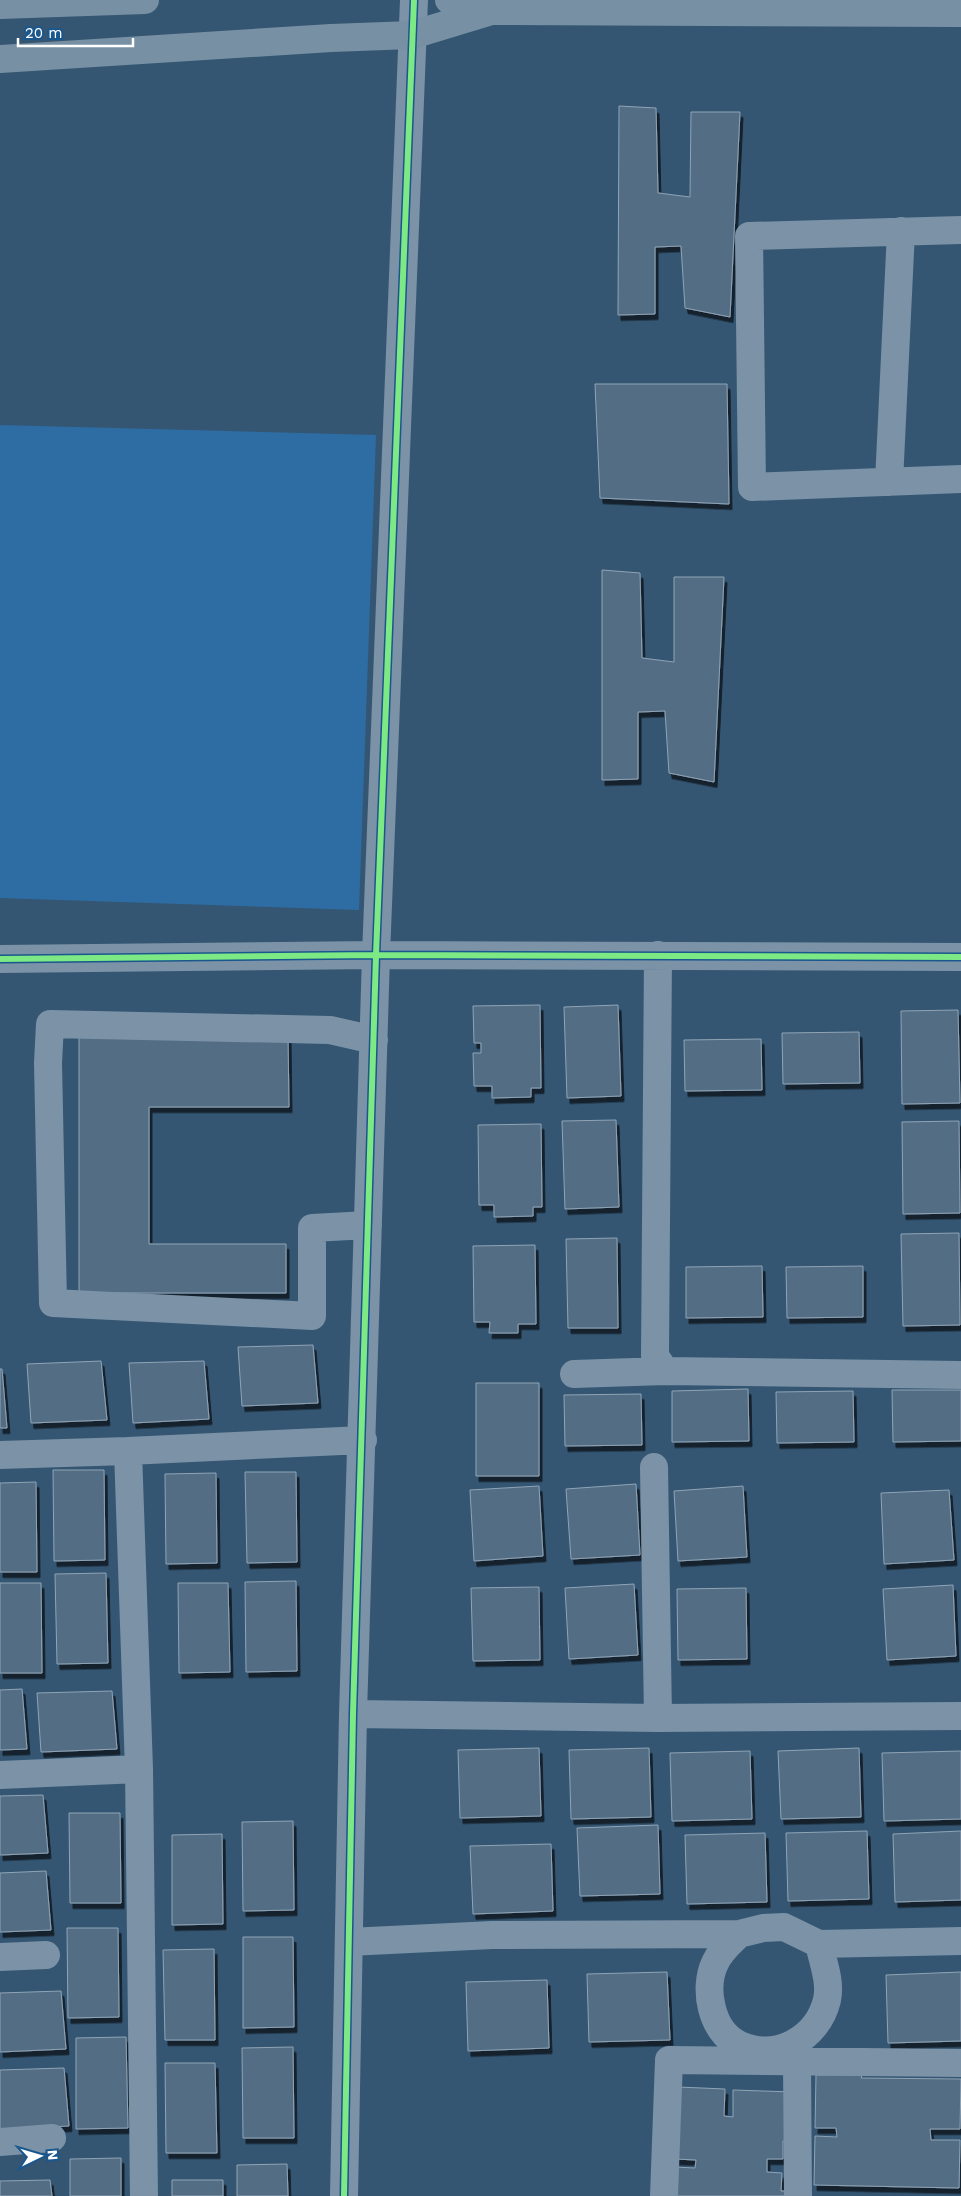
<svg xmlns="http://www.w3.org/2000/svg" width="961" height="2196" viewBox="0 0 961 2196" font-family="'Work Sans',sans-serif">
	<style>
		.green { fill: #2e6da3 }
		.building { fill: #526d85; stroke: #90a4b5; filter: url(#shadow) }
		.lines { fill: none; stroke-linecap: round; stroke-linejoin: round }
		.street { stroke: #7b92a7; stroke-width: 28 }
		.secondary { stroke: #7890a3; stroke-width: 28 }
		.cycleway-casing { stroke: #1a578d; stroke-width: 9 }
		.cycleway { stroke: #7ce984; stroke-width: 6 }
	</style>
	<defs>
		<filter id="shadow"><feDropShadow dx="3" dy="5.5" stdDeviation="0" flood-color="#0009"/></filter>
	</defs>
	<rect width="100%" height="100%" fill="#345673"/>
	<path class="green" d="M0,425L376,435L359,910L0,898Z"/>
	<path class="building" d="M619,106L656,108L658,193L690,197L691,112H740L730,317L685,308L681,246L655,247V314L618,315Z
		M595,384H727L729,504L600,498Z
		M602,570L640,573L642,658L674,662V577H724L714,782L669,773L665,711L638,712V779L602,780Z
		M540,1005L541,1088H531V1097L492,1098V1086H474L473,1053H481V1043H474L473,1006Z
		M618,1005L621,1096L567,1098L564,1007Z
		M958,1010L960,1103L902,1104L901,1011Z
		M859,1032L860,1083L783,1084L782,1033Z
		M79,1037H288L289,1107H149V1244H286V1293H79Z
		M761,1039L762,1090L685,1091L684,1040Z
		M616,1120L619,1207L565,1209L562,1121Z
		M959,1121L960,1213L903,1214L902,1122Z
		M541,1124L542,1207H533V1216L494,1217V1205H479L478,1125Z
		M959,1233L960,1325L903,1326L901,1234Z
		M617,1238L618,1328H568L566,1239Z
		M535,1245L536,1324H518V1333H489L490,1322H474L473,1246Z
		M762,1266L763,1317L686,1318V1267Z
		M863,1266V1317L787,1318L786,1267Z
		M313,1345L318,1403L242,1406L238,1347Z
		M101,1361L107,1420L31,1423L27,1364Z
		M204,1361L209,1419L133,1423L129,1363Z
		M0,1369H2L7,1428H0Z
		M476,1383H539V1476H476Z
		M748,1389L749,1441L672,1442V1391Z
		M892,1390H961V1441L893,1442Z
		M853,1391L854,1442L777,1443L776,1392Z
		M641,1394L642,1445L565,1446L564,1395Z
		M53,1470H104L105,1560L54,1561Z
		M245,1472H296L297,1562L247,1563Z
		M216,1473L217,1563L166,1564L165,1474Z
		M36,1482L37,1572H0V1483Z
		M636,1484L640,1555L571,1559L566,1489Z
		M539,1486L543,1556L474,1561L470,1490Z
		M743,1486L747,1557L678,1561L674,1491Z
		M949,1490L954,1560L884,1564L881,1493Z
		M106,1573L108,1663L57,1664L55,1574Z
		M296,1581L297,1671L246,1672L245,1582Z
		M0,1583H41L42,1673H0Z
		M178,1583H228L230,1672L179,1673Z
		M634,1584L638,1655L569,1659L565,1588Z
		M953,1585L956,1656L887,1660L883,1589Z
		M539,1587L540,1660L473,1661L471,1588Z
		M746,1588L747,1659L678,1660L677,1589Z
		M22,1689L27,1749L0,1750V1690Z
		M112,1691L117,1749L41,1752L37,1693Z
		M539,1748L541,1816L460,1818L458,1750Z
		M649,1748L651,1817L571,1819L569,1750Z
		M859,1748L861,1817L781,1819L778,1751Z
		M750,1751L752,1819L672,1821L670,1753Z
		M961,1751V1819L884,1821L882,1753Z
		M43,1795L48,1853L0,1855V1796Z
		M69,1813H120L121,1903H70Z
		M293,1821L294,1910L243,1911L242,1822Z
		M658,1825L660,1894L580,1896L577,1828Z
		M867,1831L869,1899L788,1901L786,1833Z
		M961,1831V1900L895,1902L893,1834Z
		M765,1833L767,1902L687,1904L685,1835Z
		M222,1834L223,1924L172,1925V1835Z
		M551,1844L553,1911L473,1914L470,1846Z
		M46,1871L51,1930L0,1932V1873Z
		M67,1928H118L119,2017L68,2018Z
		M243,1937H293L294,2027L243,2028Z
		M214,1949L215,2040H165L163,1950Z
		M667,1972L670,2040L589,2042L587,1974Z
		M961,1972V2041L888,2043L886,1975Z
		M547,1980L549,2048L468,2051L466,1982Z
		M61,1991L66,2049L0,2052V1993Z
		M126,2037L128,2128L76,2129V2038Z
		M293,2047L294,2138H243L242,2048Z
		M165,2063H215L217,2153H166Z
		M64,2068L69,2126L0,2129V2070Z
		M816,2075H862L861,2078L961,2079L960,2129H930L931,2140H960L959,2188L814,2185L815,2136L837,2137L836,2128H815Z
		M678,2087L725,2089L724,2116L733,2117V2090L793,2092L791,2141H783V2159H767V2172L782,2173L781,2191H789V2196H673L674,2167L695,2168L696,2160L675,2159Z
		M121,2158V2196H70V2159Z
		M287,2164L288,2196H237V2165Z
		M50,2180L52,2196H0V2181Z
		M172,2180H223V2196H172Z"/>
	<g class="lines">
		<path class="street" d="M961,230L749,236L752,487L961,479
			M889,482L901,231
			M658,955L655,1356L665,1371L961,1375
			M0,959L376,955L414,0
			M368,1225L312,1228V1316L53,1303L48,1063L50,1024L330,1030L374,1040
			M574,1374L665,1371
			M0,1455L128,1451
			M654,1467L658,1718
			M353,1714L658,1718L961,1716
			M0,1775L139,1769
			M739,1934C730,1943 720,1951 715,1963C703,1988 711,2031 738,2044C775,2062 817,2040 827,2000C831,1982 823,1962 819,1944
			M349,1942L492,1935L739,1934L763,1928L784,1927L819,1944L961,1941
			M0,1957L46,1955
			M797,2062L798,2196
			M0,2142L52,2138
			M144,2196L139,1769L128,1451L363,1440
			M344,2196L353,1714L376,955L961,957
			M664,2196L669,2060L961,2063"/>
		<path class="secondary" d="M449,0L491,11L961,13
			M0,5L145,0
			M0,59L331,38L412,35L491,11"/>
		<g class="cycleway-casing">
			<path id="cycleway" d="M0,959L376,955L414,0
				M344,2196L353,1714L376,955L961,957"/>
		</g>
		<use href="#cycleway" class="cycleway"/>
	</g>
	<g transform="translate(40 2156) rotate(85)" stroke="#1a578d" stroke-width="4" paint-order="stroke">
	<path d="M0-4L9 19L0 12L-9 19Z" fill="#ffffff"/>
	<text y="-8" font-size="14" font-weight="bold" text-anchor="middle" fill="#ffffff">N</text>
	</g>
	<path d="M18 38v8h115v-8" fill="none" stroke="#ffffff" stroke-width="2.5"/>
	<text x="25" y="38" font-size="15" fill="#ffffff" stroke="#1a578d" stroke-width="4" paint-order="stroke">20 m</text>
</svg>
